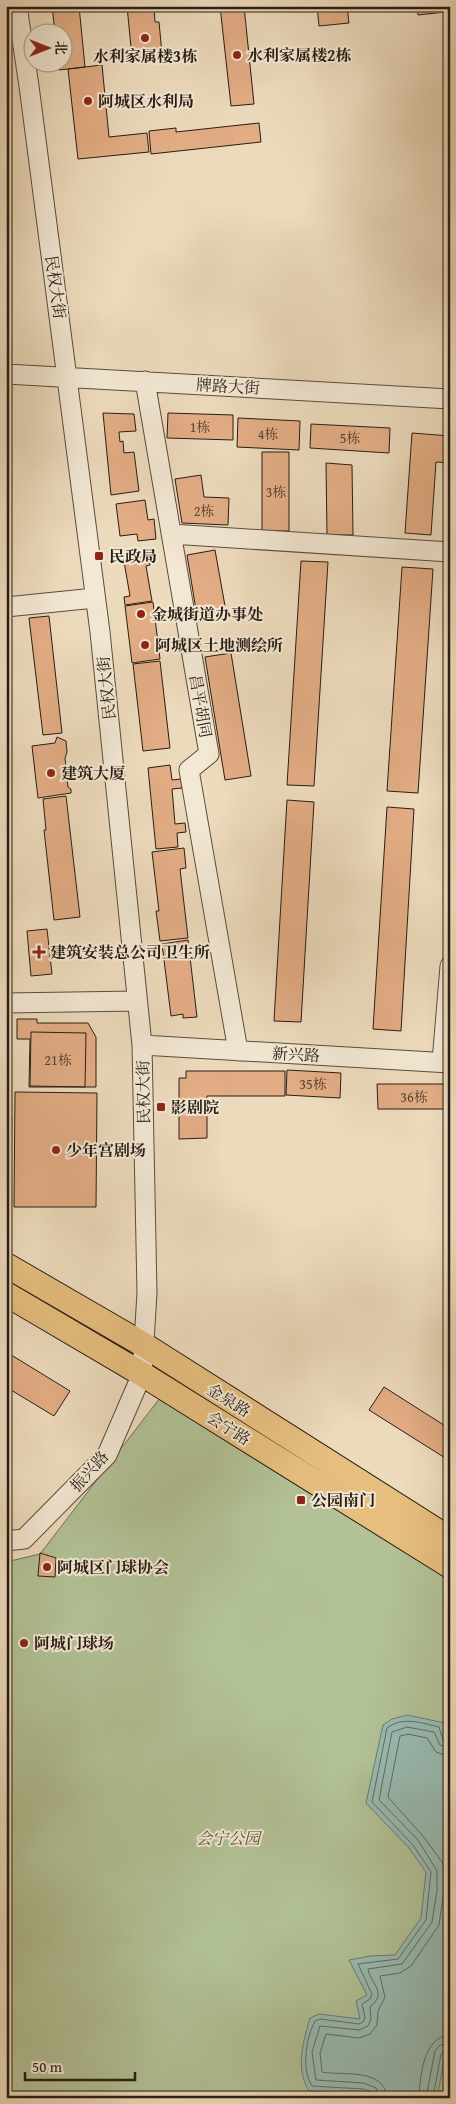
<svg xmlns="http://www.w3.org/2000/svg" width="456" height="2104" viewBox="0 0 456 2104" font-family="'Gentium Book Plus','Noto Serif SC',serif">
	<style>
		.green { fill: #b2c196; stroke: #6c6f55 }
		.water { fill: #99bbb2; stroke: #6b7c73 }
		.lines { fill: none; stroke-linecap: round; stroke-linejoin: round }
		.shore { stroke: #606c63; stroke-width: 1 }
		.building { fill: #e3ad85; stroke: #271d14 }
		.minor-casing { stroke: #584c3e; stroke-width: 21 }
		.major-casing { stroke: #271d14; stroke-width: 26 }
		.minor { stroke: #f3e8d4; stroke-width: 19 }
		.major { stroke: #e6be7e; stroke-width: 24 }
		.poi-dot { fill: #8f2418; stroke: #f3e8d4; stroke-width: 2 }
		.labels { text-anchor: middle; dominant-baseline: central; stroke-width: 4; stroke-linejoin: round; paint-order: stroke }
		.number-label { font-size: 14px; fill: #564130 }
		.poi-label { font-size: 16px; font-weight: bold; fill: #271d14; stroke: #f3e8d4; text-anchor: start }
		.street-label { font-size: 16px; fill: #271d14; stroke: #f3e8d4 }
		.park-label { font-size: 16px; font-style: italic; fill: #514e3b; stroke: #f3e8d4 }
	</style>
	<rect width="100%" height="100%" fill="#eddbbd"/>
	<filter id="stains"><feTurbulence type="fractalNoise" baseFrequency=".004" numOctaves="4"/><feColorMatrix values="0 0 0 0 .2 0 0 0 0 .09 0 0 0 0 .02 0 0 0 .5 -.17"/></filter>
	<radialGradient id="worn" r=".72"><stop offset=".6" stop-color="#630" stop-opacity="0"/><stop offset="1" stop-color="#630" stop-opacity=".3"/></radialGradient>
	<path class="green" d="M163,1394L450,1578V2098H6V1562L40,1554Z"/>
	<path class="water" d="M407,1715L445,1723L450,1747V2053L445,2056L437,2098H375L362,2094L309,2091C295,2068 303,2042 310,2018L319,2014L360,2019L356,2001L367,1995L349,1960L370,1956L395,1955L421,1918L426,1872L409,1848L366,1803L383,1725L392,1719Z"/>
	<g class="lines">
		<path class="shore" d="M373,2098L371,2092L363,2089L312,2086C301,2069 306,2038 315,2021L320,2019L359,2024L363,2022L365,2017L362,2004L370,1999L372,1994L358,1964L398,1959L426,1920L431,1872L413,1845L372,1802L387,1728C403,1716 421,1723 439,1727L443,1740L450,1743
			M379,2098L376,2088L363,2083L316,2080L312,2052L320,2026L359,2030L368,2026L371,2019L370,2007C388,1992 371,1985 368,1969L402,1964L432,1922L437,1891V1871L418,1840L379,1800L392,1732L407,1727L434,1732L440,1745L450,1749
			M387,2098C385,2067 342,2076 322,2072L320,2053L326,2034L359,2038L370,2034L377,2025L378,2011L385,1997L380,1976L400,1973L411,1966L439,1925L444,1890V1870L442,1862L423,1836L388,1797L400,1736L408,1734L427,1738L436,1752L450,1757
			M419,2098C420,2077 423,2036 450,2035
			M426,2098L435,2051L440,2045L450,2043
			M433,2098L441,2054L450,2049"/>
	</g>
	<path class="building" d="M52,6H79L85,67L59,70L58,62H62V32H55Z
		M127,6H154L155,22H159L162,54L132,58Z
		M220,6H244L254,104L231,106Z
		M317,6H347L349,23L319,26Z
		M417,6H444L445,12L418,15Z
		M102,65L109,137L147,133L149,152L78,159L68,69Z
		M259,123L261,142L151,154L149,131L176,128V132Z
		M103,413L134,414L136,431L119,432L120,442L123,441L124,453L134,452L139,491L111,495Z
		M168,413L233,415V440L167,438Z
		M238,418L300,421L299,450L237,447Z
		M311,424L390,428L389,453L310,448Z
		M412,433L450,436V463L436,462L431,535L405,533Z
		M262,452H289V531H262Z
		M326,463L352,465L353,535H327Z
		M201,475L204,497L229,498L228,525L182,523L175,479Z
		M145,500L148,520L154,519L156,539L138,541L137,534L120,536L116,504Z
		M215,550L227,617L198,622L187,555Z
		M132,554L133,558L149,556L150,565L146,566L152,601L125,605L124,597L130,596L123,556Z
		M301,561L328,562L314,786L287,785Z
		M402,567L433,569L418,793L387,791Z
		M153,602L160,659L132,663L125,606Z
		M49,616L62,733L43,735L29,618Z
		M231,653L251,776L225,780L205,657Z
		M160,661L170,748L143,751L133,664Z
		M57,737L66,741L67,752L65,758L68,787L71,789V793L38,798L32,746L55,743Z
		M170,765L172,780L181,779L182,788L172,789L175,824L185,823L186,832L177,833L178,847L156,849L148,768Z
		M66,796L80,917L54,920L44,830H46L43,799Z
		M287,800L314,802L301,1022L274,1021Z
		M387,807L414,809L401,1031L373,1029Z
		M184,848L186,868L180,869L188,938L160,941L156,911H159L152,852Z
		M47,929L52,974L31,976L27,931Z
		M188,940L197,1017L183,1018V1014L171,1016L162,944Z
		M17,1019H37V1023H88L96,1037V1087H29L30,1039H17Z
		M31,1032L86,1033L85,1087L30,1086Z
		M287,1070L341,1073L340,1098L286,1095Z
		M186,1071H285V1096H207V1138L179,1139V1078H186Z
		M377,1084H450V1109H378Z
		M15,1092L97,1093L96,1207H14Z
		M6,1116H12L10,1181L6,1188Z
		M6,1346L11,1349L8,1353L70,1391L54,1416L6,1387Z
		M384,1387L450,1429V1461L369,1410Z
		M40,1553L56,1558L55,1577L38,1576Z"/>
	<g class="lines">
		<g class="minor-casing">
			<path id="minor" d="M6,374L450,399
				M145,381L209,754L189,770L238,1051
				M171,534L450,552
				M6,607L95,598
				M6,1003L137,1001
				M142,1045L450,1063
				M442,1062L450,966
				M6,1541L24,1539L107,1455L142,1374L147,1293L142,1045L100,632L29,86L17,6"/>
		</g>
		<g class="major-casing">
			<path id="major" d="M6,1265L144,1345L450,1539
				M6,1294L142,1374L450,1566"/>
		</g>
		<use href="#minor" class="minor"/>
		<use href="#major" class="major"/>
	</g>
	<g class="poi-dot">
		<circle cx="145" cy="38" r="5"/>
		<circle cx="237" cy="55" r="5"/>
		<circle cx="88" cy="101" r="5"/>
		<rect x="94" y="551" width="10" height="10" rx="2.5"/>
		<circle cx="141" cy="614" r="5"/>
		<circle cx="145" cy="645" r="5"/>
		<circle cx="51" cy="773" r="5"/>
		<path d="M36.5 944.5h5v5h5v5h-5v5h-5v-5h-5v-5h5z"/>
		<rect x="156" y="1102" width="10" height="10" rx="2.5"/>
		<circle cx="56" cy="1150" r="5"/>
		<rect x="296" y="1495" width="10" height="10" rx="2.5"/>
		<circle cx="47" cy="1567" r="5"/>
		<circle cx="24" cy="1643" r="5"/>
	</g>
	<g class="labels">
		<g class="number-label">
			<text x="200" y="427">1栋</text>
			<text x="268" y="434">4栋</text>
			<text x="350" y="438">5栋</text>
			<text x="276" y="492">3栋</text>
			<text x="204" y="511">2栋</text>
			<text x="58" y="1060">21栋</text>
			<text x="313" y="1084">35栋</text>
			<text x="414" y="1097">36栋</text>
		</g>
		<g class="poi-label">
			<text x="247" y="55">水利家属楼2栋</text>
			<text x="145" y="56" text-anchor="middle">水利家属楼3栋</text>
			<text x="98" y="101">阿城区水利局</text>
			<text x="109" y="556">民政局</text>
			<text x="151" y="614">金城街道办事处</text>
			<text x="155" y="645">阿城区土地测绘所</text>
			<text x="61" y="773">建筑大厦</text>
			<text x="50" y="952">建筑安装总公司卫生所</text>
			<text x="171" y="1107">影剧院</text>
			<text x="66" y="1150">少年宫剧场</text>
			<text x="311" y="1500">公园南门</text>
			<text x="57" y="1567">阿城区门球协会</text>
			<text x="34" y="1643">阿城门球场</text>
		</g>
		<g class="street-label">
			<text transform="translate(56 287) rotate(82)">民权大街</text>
			<text transform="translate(228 386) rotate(3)">牌路大街</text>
			<text transform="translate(106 688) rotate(-96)">民权大街</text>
			<text transform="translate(201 706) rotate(80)">昌平胡同</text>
			<text transform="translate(296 1054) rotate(3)">新兴路</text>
			<text transform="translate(143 1092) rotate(-91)">民权大街</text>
			<text transform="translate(229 1400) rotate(32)">金泉路</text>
			<text transform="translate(229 1428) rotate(32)">会宁路</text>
			<text transform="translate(89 1471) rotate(-48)">振兴路</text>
		</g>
		<g class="park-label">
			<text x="228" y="1838">会宁公园</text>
		</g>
	</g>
	<rect width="456" height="2104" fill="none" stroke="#eddbbd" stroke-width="25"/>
	<rect x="8" y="8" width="441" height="2089" fill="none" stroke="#271d14" stroke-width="2.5"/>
	<rect x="12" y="12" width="431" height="2079" fill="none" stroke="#271d14"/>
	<g transform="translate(48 48) rotate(90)"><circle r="24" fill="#f3e8d4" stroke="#a19787"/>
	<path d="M0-4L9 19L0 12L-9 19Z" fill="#8f2418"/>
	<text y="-8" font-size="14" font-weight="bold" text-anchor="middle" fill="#271d14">北</text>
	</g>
	<path d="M25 2072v8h110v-8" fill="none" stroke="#271d14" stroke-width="2.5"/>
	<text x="32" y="2072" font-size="15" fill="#271d14" stroke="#f3e8d4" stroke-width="4" paint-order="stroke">50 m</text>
	<rect width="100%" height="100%" filter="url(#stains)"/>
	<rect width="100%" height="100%" fill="url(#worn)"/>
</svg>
